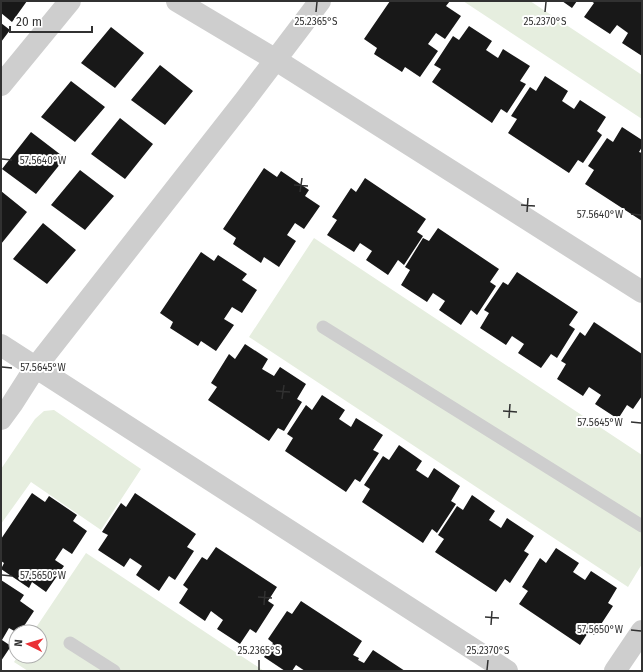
<svg xmlns="http://www.w3.org/2000/svg" width="643" height="672" viewBox="0 0 643 672" font-family="'Fira Sans',sans-serif">
	<style>
		.green { fill: #e6eedf }
		.building { fill: #181818 }
		.lines { fill: none; stroke-linecap: round; stroke-linejoin: round }
		.service { stroke: #cecece; stroke-width: 13 }
		.minor { stroke: #cecece; stroke-width: 22 }
		.ticks { fill: none; stroke: #313131; stroke-width: 1.5 }
		.ticks-label { font-size: 10px; text-anchor: middle; fill: #313131; stroke: #fff; stroke-width: 4; stroke-linejoin: round; paint-order: stroke }
	</style>
	<rect width="100%" height="100%" fill="#fff"/>
	<path class="green" d="M463,1H530L642,75V119Z
		M314,238L642,455V564L628,587L249,337Z
		M54,410L141,469L101,530L31,482L1,524V469L35,419L44,411Z
		M86,553L264,671H28L14,662L18,656H40V632H33Z"/>
	<path class="building" d="M1,1H27L12,22L1,13Z
		M390,1H450L446,6L461,16L445,39L436,33L428,44L438,51L420,77L405,67L402,72L374,54L377,48L364,39Z
		M562,1H577L572,8Z
		M591,1H642V56L622,43L628,33L617,25L610,34L584,17L594,3Z
		M1,23L10,30L1,42Z
		M469,26L492,41L486,50L498,58L503,49L530,66L520,81L526,84L507,113L501,109L492,123L432,82L441,69L434,65L453,36L459,40Z
		M111,27L144,53L115,88L81,63Z
		M160,65L193,91L165,125L131,100Z
		M545,76L568,91L562,101L574,109L580,100L606,117L597,131L602,135L583,163L578,160L569,173L508,133L517,119L511,116L530,87L536,91Z
		M71,81L105,107L75,142L41,117Z
		M120,118L153,144L125,179L91,154Z
		M622,127L642,140V147L639,152L642,153V221L585,184L594,170L588,166L607,138L613,142Z
		M31,132L65,158L36,194L2,169Z
		M264,168L277,177L281,171L309,190L305,196L320,206L304,229L295,223L287,235L296,241L279,267L264,257L261,263L233,244L236,238L223,229Z
		M80,170L114,196L85,230L51,205Z
		M365,178L426,219L417,232L423,236L404,265L398,260L388,275L366,260L372,251L360,243L354,252L327,235L337,220L332,217L351,188L356,192Z
		M1,191L27,212L1,244Z
		M43,223L76,250L47,284L13,259Z
		M438,228L499,269L490,282L496,286L477,315L471,310L461,325L439,310L445,301L433,293L427,302L401,285L410,270L405,267L423,238L429,241Z
		M201,252L214,261L218,255L247,274L242,280L257,290L242,313L232,307L224,319L234,325L216,351L201,341L198,346L170,328L173,322L160,313Z
		M517,272L578,312L569,325L575,329L557,358L551,354L541,368L518,353L524,344L512,336L506,345L480,328L489,313L484,310L503,282L508,285Z
		M594,322L642,354V396L633,409L627,405L618,419L595,404L601,395L589,387L583,396L557,379L566,364L561,361L580,332L585,336Z
		M245,344L268,359L262,369L274,376L280,367L306,384L297,399L302,402L284,431L278,428L269,441L208,400L217,387L211,383L229,354L235,359Z
		M322,395L345,410L339,419L351,427L356,418L383,435L373,450L379,453L360,482L355,479L346,492L285,451L293,438L287,434L306,405L312,410Z
		M399,445L422,461L416,470L428,478L434,468L460,486L451,501L456,504L437,533L432,529L423,543L362,502L370,489L364,485L383,456L389,460Z
		M32,493L45,502L49,496L77,515L73,521L87,531L72,554L63,548L55,560L64,566L46,592L32,582L29,588L1,569L4,563L1,561V539Z
		M135,493L196,534L187,547L194,551L175,580L169,576L159,591L136,575L142,566L130,558L124,567L98,550L108,535L102,532L121,503L126,507Z
		M472,495L495,511L489,520L501,528L507,518L534,536L524,551L529,554L510,583L505,579L496,592L435,552L444,539L438,535L457,506L463,510Z
		M216,547L277,587L268,601L274,605L256,633L250,629L240,644L217,629L223,620L211,611L205,621L179,603L188,589L183,585L202,557L207,560Z
		M556,548L579,563L573,572L585,580L591,571L617,588L608,603L613,606L594,635L589,631L580,645L519,604L528,591L522,587L540,558L546,563Z
		M1,580L24,595L20,601L34,611L20,632H16L9,628L2,640L11,646L1,661Z
		M301,601L362,641L353,655L359,658L358,660L364,663L373,650L405,671H305L296,665L292,671H285L264,657L273,643L268,639L287,611L292,614Z"/>
	<g class="lines">
		<path class="service" d="M323,327L642,526
			M70,643L114,671"/>
		<path class="minor" d="M177,1L276,60L642,292
			M1,85L70,1
			M1,345L507,671
			M1,419L12,404L35,368L245,100L320,1
			M615,671L642,631"/>
	</g>
	<path class="ticks" d="M316,12L317,2M545,12L546,2M2,159L12,160M294,185L308,186M300,192L302,178M521,205L535,206M527,212L528,198M631,214L641,215M2,367L12,368M276,391L290,392M282,399L284,385M503,411L517,412M509,418L510,404M631,422L641,423M2,575L12,576M258,597L272,598M264,605L265,591M485,617L499,618M491,625L492,611M631,630L641,631M259,670V660M487,670L488,660"/>
	<g class="ticks-label">
		<text x="316" y="25">25.2365°S</text>
		<text x="545" y="25">25.2370°S</text>
		<text x="43" y="164">57.5640°W</text>
		<text x="600" y="218">57.5640°W</text>
		<text x="43" y="371">57.5645°W</text>
		<text x="600" y="426">57.5645°W</text>
		<text x="43" y="579">57.5650°W</text>
		<text x="600" y="633">57.5650°W</text>
		<text x="259" y="654">25.2365°S</text>
		<text x="488" y="654">25.2370°S</text>
	</g>
	<rect width="643" height="672" fill="none" stroke="#313131" stroke-width="4"/>
	<g transform="translate(28 644) rotate(275)"><circle r="19" fill="#ffffff" stroke="#adadad"/>
	<path d="M0-3L7 15L0 10L-7 15Z" fill="#ea3035"/>
	<text y="-6" font-size="11" font-weight="bold" text-anchor="middle" fill="#313131">N</text>
	</g>
	<path d="M10 26v6h82v-6" fill="none" stroke="#313131" stroke-width="2"/>
	<text x="16" y="26" font-size="12" fill="#313131" stroke="#ffffff" stroke-width="3" paint-order="stroke">20 m</text>
</svg>
